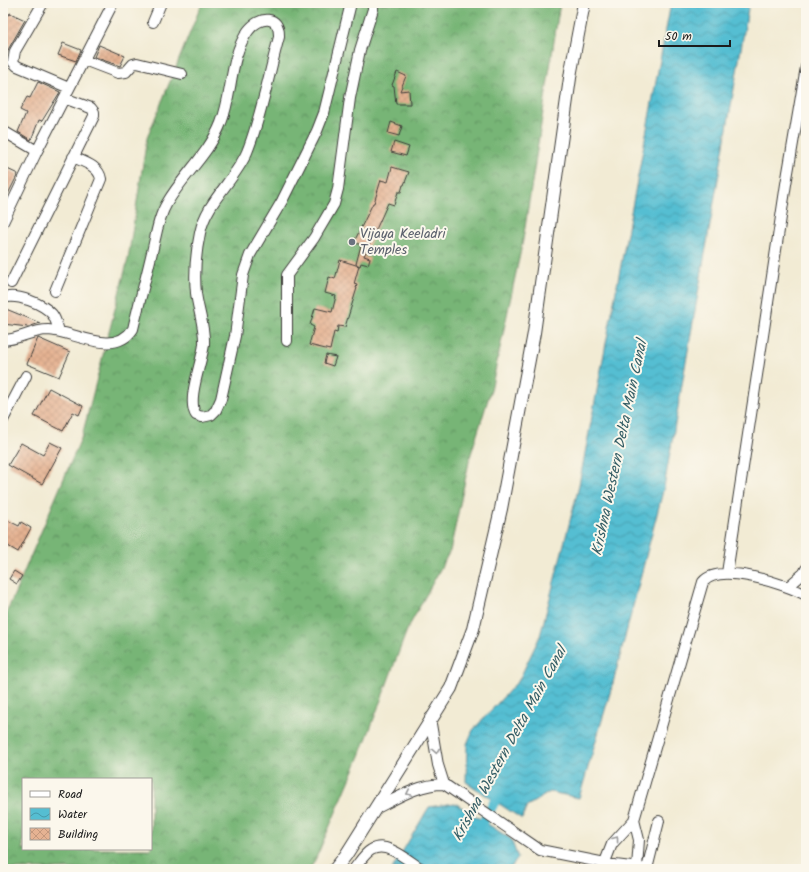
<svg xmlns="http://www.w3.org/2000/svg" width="809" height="872" viewBox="0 0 809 872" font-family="Kalam,sans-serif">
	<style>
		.forest { fill: url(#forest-crowns); stroke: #4a6849; fill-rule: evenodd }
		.water { fill: url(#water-waves); stroke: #386d77 }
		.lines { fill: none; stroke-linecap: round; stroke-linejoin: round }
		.canal { stroke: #55bed2; stroke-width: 10 }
		.building { fill: url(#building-cross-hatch) }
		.minor-casing { stroke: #3c3b38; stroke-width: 12 }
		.major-casing { stroke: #3c3b38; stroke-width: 14 }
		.minor { stroke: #fff; stroke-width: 10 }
		.major { stroke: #fff; stroke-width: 12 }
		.oneway { stroke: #999 }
		.worship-dot { fill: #6b7280; stroke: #fbf7ec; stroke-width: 1.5 }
		.labels { text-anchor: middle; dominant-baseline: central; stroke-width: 4; stroke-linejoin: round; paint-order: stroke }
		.worship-label { font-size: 14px; fill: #5b616d; stroke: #fbf7ec; text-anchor: start }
		.water-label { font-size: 15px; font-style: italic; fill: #335d65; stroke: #fbf7ec }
	</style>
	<defs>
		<pattern id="forest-crowns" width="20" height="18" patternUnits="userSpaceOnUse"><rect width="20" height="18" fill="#77b576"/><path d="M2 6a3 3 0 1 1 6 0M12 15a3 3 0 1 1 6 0" fill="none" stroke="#619260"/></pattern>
		<pattern id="water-waves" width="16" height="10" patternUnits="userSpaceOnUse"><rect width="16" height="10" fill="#55bed2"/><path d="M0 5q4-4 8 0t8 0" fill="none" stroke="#469aaa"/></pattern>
		<pattern id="building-cross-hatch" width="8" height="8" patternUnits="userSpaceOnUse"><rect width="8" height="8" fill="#e5b292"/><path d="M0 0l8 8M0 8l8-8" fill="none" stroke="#c4987d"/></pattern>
	</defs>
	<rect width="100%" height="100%" fill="#fbf7ec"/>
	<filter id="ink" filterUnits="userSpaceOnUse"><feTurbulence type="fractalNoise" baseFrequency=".025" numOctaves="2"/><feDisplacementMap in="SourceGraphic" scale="8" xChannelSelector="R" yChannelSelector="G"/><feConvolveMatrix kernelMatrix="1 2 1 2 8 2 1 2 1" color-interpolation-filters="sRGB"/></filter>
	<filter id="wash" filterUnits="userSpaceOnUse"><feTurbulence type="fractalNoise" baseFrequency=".012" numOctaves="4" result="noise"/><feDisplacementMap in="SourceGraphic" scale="16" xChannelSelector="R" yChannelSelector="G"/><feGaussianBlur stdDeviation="0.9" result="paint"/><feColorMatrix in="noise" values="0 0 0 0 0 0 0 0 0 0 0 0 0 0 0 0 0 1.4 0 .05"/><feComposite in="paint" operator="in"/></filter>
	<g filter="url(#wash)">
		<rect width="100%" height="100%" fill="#f2ebd4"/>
		<path class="forest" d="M202,3H560L523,240L491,390L470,457L450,551L407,630L360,756L316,858L310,869H3V621L82,436L128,259L147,138ZM23,779H151V849H23Z"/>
		<path class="water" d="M671,3H749L664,487L613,683L579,798L550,792L527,806L522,819L466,782L467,744L473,730L519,680L540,636L578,490Z
			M455,803L511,839L518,858L510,869H392L429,807Z"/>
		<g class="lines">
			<path class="canal" d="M478,832L501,790"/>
		</g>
		<g id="blocks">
			<path class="building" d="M3,12L9,15L10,13L25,20L9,48L3,64Z
				M63,43L81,50L76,61L58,55Z
				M99,45L125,56L120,66L94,57Z
				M397,72L406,76L400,91L409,90L410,104H396L394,86L392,85Z
				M38,82L60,92L42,121L39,120L31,140L18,132L26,113L20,110L27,97L30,98Z
				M391,122L402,126L399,136L388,133Z
				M394,142L409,147L406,156L391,152Z
				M3,167L18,174L3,204Z
				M392,167L409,172L404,185H403L401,192H398L394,205L388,203L364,256L370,258L368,265L361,263L360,266L356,264L361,245L354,242L373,203H374L381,180L388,182Z
				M340,260L359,266L354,284L357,285L356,288H357L345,327L338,326L337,333L334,332L330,350L309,345L314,327L310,325L315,308L332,312L336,296L325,293L329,277L335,279Z
				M6,309L40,323L28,327L3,324V315Z
				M38,338L70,352L59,377L27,364Z
				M326,355L336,357L333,366L324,363Z
				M49,388L83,406L79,415L73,412L63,431L34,416Z
				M50,442L62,448L42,484L8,465L21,443L43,455Z
				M3,518L19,526L21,522L31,528L18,552L3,543Z
				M14,571L22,576L17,584L9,579Z"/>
		</g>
	</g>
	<g filter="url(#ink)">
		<use href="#blocks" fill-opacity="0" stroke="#3c3b38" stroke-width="1"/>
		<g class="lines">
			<g class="minor-casing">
				<path id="minor" d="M43,3L15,51L13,62L17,66L69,88
					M153,22L161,3
					M84,60L118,73L126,72L133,64L137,63L182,74
					M3,131L37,151
					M3,222L37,151L113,3
					M11,283L94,116V112L91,108L64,98
					M55,291L101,179C99,166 84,162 73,157
					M3,298C17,293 43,304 52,314C56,319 57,325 59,331
					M3,340C18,340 32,330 48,330C74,331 114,358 133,329C139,303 146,278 152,252C156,236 158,218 167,203C183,175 209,154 221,123C233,94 229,58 248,31C259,16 280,14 279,37C269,73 261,118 247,152C235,180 206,202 200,233C196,252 194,273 196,293C198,310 205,327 204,344C202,363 186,400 196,415L202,417L211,415L216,410L221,399L235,336L243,275L250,255L282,201L317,131L324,113L351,3
					M287,341V275L314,238L334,204L338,189L350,98L360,50L373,9V3
					M3,420L26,376
					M727,573L786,184L806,67
					M789,586L804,573L806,569
					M430,718L438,765L444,784
					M375,809C397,798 419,784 444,784L540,850L615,865L648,869
					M605,862L612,844L634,820
					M637,867L639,840L634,820L703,582C720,562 785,584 806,595
					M354,869C359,863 364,854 371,850C387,840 408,861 422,869
					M647,869L659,821"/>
			</g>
			<g class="major-casing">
				<path id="major" d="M335,869L346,855L451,688L473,629L501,509L534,333L571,71L584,3"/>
			</g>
			<use href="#minor" class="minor"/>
			<use href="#major" class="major"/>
		</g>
		<defs><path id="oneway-chevron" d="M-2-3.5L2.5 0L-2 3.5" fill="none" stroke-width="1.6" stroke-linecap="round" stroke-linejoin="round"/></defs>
		<g class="oneway">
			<use href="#oneway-chevron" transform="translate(436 751) rotate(80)"/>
			<use href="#oneway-chevron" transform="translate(409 793) rotate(155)"/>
			<use href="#oneway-chevron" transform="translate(616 839) rotate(-53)"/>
		</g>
	</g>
	<circle class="worship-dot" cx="352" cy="242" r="4"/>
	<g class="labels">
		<g class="worship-label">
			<text x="360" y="234">Vijaya Keeladri<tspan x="360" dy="16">Temples</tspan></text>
		</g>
		<g class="water-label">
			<text transform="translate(620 448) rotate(-78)">Krishna Western Delta Main Canal</text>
			<text transform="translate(510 744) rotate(-61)">Krishna Western Delta Main Canal</text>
		</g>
	</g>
	<rect width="809" height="872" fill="none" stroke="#fbf7ec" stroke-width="16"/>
	<rect x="22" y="778" width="130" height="72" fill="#fbf7ec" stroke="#a29f99"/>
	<rect x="30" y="791" width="20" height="6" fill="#ffffff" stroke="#a29f99"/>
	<text x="58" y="798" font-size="12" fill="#1c1c1c">Road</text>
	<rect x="30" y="808" width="20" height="12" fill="url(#water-waves)" stroke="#a29f99"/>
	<text x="58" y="818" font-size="12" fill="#1c1c1c">Water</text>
	<rect x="30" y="828" width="20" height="12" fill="url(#building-cross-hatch)" stroke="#a29f99"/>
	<text x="58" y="838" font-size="12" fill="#1c1c1c">Building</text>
	<path d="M659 40v6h71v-6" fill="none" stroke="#1c1c1c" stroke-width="2"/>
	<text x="665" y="40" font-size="12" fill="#1c1c1c" stroke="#fbf7ec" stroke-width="3" paint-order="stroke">50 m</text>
</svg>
